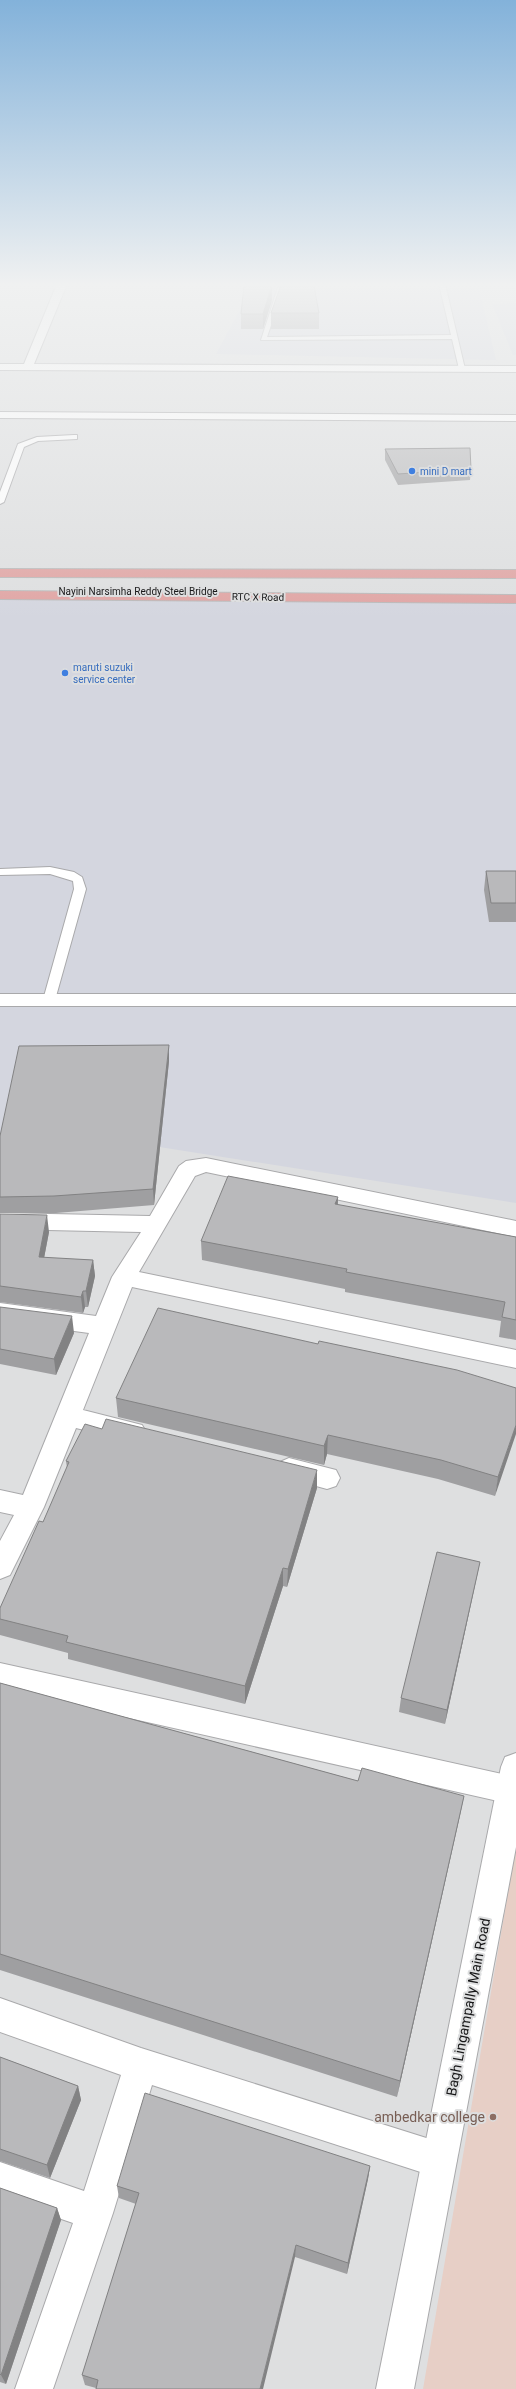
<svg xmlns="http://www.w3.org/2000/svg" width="516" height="2389" viewBox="0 0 516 2389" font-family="Roboto,sans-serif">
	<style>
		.built { fill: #d4d6df }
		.education { fill: #e7cfc6 }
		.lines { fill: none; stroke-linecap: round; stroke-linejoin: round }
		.service-casing { stroke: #a9a9ab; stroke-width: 2 }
		.minor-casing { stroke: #a9a9ab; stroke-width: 2 }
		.tertiary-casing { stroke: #a9a9ab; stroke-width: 2 }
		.primary-casing { stroke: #bababa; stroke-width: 2 }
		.service { fill: #fff; fill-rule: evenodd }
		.minor { fill: #fff; fill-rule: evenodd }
		.tertiary { fill: #fff; fill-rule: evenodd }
		.primary { fill: #e0a5a4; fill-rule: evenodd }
		.wall { fill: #9f9fa1 }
		.shaded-wall { fill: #828283 }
		.building { fill: #b9b9bb; stroke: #828283 }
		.shop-dot { fill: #3f7fe0; stroke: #dedfe0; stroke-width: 1.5 }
		.education-dot { fill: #8d6e63; stroke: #dedfe0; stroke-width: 1.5 }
		.labels { text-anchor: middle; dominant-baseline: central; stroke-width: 4; stroke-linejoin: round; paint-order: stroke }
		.far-shop-label { font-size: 10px; fill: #366cbe; stroke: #dedfe0; text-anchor: start }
		.far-street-label { font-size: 10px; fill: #181819; stroke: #dedfe0 }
		.near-street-label { font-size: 14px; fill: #181819; stroke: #dedfe0 }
		.near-education-label { font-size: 14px; fill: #785e54; stroke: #dedfe0; text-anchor: end }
	</style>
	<rect width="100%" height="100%" fill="#dedfe0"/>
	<path class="built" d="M254,284H478L496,360L216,354Z
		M516,303V355H513L492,304Z
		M0,599L516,600V1203L153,1146L0,1202Z"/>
	<path class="education" d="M516,1846V2389H423Z"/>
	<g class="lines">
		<g class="service-casing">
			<path id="service" d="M279,284H285L267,337L451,335L439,284H445L465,369L462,371L459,369L452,339L261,340Z
				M74,435H77V439L38,441L24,447L4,502L0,504V492L18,444L37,437Z
				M50,867L74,872L82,877L86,889L55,1000L49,1004L43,1000L74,889L73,881L50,874L0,875V869Z"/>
		</g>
		<g class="minor-casing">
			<path id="minor" d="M57,284H67L34,364L516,366V372L0,370V364H24Z
				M0,412L516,415V421L0,418Z
				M0,994H516V1006H0Z
				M206,1158L516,1221V1237L206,1172L195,1176L139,1272L516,1350V1368L132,1287L83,1410L142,1425L146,1432L142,1439L133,1442L76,1428L44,1507L10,1575L0,1579V1541L14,1515L0,1512V1490L23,1495L89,1333L0,1321V1303L96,1316L112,1277L141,1232L0,1229V1213L150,1216L179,1166L186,1161Z
				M289,1458L336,1470L340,1478L336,1486L327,1489L280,1476L276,1469L280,1462Z
				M0,1663L516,1777V1805L0,1689Z
				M0,1998L141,2048L439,2142L452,2147L457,2160L452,2173L439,2178L152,2085L113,2213L53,2389H15L73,2223L0,2198V2162L84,2191L121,2075L0,2032Z"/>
		</g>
		<g class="tertiary-casing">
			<path id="tertiary" d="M516,1753V1847L414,2389H376L501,1767L505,1757Z"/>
		</g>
		<g class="primary-casing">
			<path id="primary" d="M0,569L516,570V578L0,577Z
				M0,591L516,595V603L0,599Z"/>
		</g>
		<use href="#service" class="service"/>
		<use href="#minor" class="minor"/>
		<use href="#tertiary" class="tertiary"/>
		<use href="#primary" class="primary"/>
	</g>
	<path class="wall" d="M272,300L263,329H241V314Z
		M271,313H319V329H271Z
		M385,449L471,469L470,480L398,485L385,460Z
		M486,871H516V922H489L484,890Z
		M169,1061L154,1205L56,1213H0V1136Z
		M338,1197V1205L516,1237V1340L499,1337L501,1321L345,1292V1289L202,1260L201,1241Z
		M0,1214L49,1232L44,1258L93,1260L95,1276L88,1307H85L83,1313L0,1302Z
		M0,1307L74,1333L56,1375L0,1364Z
		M516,1388L495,1496L438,1479L327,1454L324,1465L118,1417L116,1398Z
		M66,1461L317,1488L287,1587L283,1586L245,1704L68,1659V1653L0,1635V1608L43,1522L67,1468Z
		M480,1562L477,1576L445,1724L399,1712L401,1698Z
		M0,1683L358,1781L464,1796L460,1815L397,2097L0,1970Z
		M0,2057L78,2086L81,2100L50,2178L0,2161Z
		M370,2166L368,2179L347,2274L295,2257L96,2388L85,2385L82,2375L136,2204L119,2198L117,2186Z
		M0,2188L57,2208L61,2220L6,2384L0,2382Z"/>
	<path class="shaded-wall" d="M272,285V300L263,329V314Z
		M169,1045V1061L154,1205L153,1189Z
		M338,1197L337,1216L335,1204Z
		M47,1215L49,1232L41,1274L39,1257Z
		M93,1260L95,1276L88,1307L86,1291Z
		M83,1291L85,1307L83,1313L81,1297Z
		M72,1316L74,1333L56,1375L54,1359Z
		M516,1425V1434L495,1496L498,1477Z
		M328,1435L327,1454L324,1465V1446Z
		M317,1470V1488L287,1587L288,1569Z
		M480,1562L477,1576L445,1724L447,1710Z
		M283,1568V1586L245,1704V1686Z
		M464,1796L460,1815L397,2097L400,2081Z
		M78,2086L81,2100L50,2178L47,2165Z
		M370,2166L368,2179L347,2274L348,2263Z
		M57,2208L61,2220L6,2384L1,2375Z
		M296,2245L295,2257L263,2389H260Z"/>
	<path class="building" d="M244,285H272L263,314H241Z
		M281,285L314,286L319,313H271Z
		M470,448L471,469L398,474L385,449Z
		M486,871H516V903H491Z
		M169,1045L153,1189L54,1196L0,1197V1136L19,1046Z
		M228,1176L338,1197L335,1204L516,1237V1320L502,1317L505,1302L346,1272L347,1269L201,1241Z
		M0,1214L47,1215L39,1257L93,1260L86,1291H83L81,1297L0,1286Z
		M0,1307L72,1316L54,1359L0,1349Z
		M158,1308L318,1344L319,1341L457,1370L516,1388V1425L498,1477L441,1460L328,1435L324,1446L116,1398Z
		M106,1419L317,1470L288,1569L283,1568L245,1686L66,1642L68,1636L0,1619V1608L39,1521L43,1522L69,1462L66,1461L85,1424L102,1429Z
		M437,1552L480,1562L447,1710L401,1698Z
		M0,1683L358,1781L362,1768L464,1796L400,2081L0,1954Z
		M0,2057L78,2086L47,2165L0,2149Z
		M145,2093L370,2166L348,2263L296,2245L260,2389H96L98,2380L82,2375L139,2193L117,2186Z
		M0,2188L57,2208L1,2375L0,2374Z"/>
	<linearGradient id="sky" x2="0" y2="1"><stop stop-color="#83b2da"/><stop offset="0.46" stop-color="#f0f1f1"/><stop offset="1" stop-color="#f0f1f1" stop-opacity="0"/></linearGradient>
	<rect width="516" height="619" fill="url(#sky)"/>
	<g class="shop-dot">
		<circle cx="412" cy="471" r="4"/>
		<circle cx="65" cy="673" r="4"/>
	</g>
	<circle class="education-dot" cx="493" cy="2117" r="4"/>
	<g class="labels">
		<g class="far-shop-label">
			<text x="420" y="471">mini D mart</text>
			<text x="73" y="667">maruti suzuki<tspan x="73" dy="12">service center</tspan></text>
		</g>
		<g class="far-street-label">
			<text x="138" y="591">Nayini Narsimha Reddy Steel Bridge</text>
			<text transform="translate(258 597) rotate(1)">RTC X Road</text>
		</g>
		<g class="near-street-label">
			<text transform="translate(468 2007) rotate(-79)">Bagh Lingampally Main Road</text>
		</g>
		<g class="near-education-label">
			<text x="485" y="2117">ambedkar college</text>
		</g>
	</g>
</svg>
